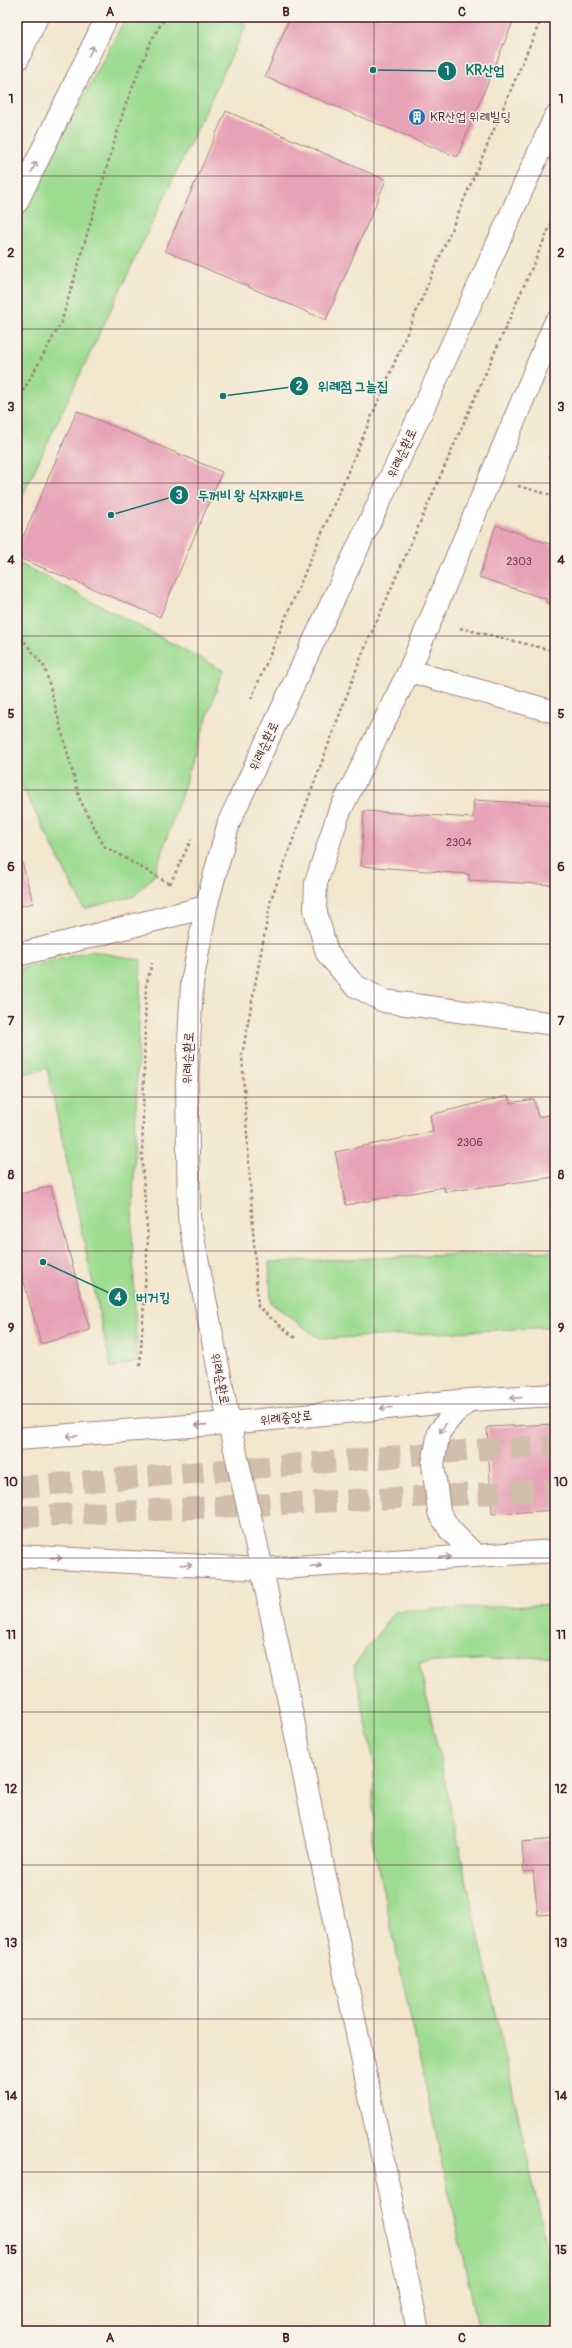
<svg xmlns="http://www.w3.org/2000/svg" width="572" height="2348" viewBox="0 0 572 2348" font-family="Pangolin,'Poor Story',sans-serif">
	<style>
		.green { fill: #9ddc91; stroke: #747e5e }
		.building { fill: #e7a2b7 }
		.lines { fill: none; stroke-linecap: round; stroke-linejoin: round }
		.major-tunnel { stroke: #d1bead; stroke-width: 22; stroke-dasharray: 22 11; stroke-linecap: butt }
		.minor-casing { stroke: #9e827c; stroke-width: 24 }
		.major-casing { stroke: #9e827c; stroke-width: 24 }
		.highway-casing { stroke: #9e827c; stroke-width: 24 }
		.path { stroke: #9e827c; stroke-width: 2.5; stroke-dasharray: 3 3; stroke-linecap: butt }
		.minor { stroke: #fff; stroke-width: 22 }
		.major { stroke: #fff; stroke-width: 22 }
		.highway { stroke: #fff; stroke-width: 22 }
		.oneway { stroke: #ae9aa0 }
		.grid { fill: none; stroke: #4a1f2b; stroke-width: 1; stroke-opacity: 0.55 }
		.labels { text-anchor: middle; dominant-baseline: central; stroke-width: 3; stroke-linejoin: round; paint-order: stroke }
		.number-label { font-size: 11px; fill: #71404e }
		.poi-label { font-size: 13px; fill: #4a1f2b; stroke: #f7f3e8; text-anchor: start }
		.street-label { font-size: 13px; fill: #4a1f2b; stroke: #f7f3e8 }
		.leader { fill: none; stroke: #0f766e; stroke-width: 1.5 }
		.callout-dot { fill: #0f766e; stroke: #f7f3e8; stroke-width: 1.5 }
		.mark-label { font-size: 12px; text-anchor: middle; font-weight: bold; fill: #fff }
		.callout-label { font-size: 14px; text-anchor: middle; font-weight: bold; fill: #0f766e; stroke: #f7f3e8; stroke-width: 3; stroke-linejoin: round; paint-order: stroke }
		.neatline { fill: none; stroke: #4a1f2b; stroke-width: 1.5 }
		.grid-label { font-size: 13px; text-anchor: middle; font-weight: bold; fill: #4a1f2b }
	</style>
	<rect width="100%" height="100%" fill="#f7f3e8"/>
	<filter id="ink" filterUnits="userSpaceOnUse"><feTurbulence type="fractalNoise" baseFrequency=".025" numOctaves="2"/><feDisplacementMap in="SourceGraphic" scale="8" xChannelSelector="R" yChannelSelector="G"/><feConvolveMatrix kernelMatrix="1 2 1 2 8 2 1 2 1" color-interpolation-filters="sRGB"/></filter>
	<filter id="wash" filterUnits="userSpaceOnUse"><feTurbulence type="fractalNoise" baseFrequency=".012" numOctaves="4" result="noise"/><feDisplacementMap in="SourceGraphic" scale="16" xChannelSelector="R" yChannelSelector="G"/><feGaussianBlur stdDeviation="0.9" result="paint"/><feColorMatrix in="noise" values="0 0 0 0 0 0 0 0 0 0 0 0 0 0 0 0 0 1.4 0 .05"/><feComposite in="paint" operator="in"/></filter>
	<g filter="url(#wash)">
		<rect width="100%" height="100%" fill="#f3e6ce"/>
		<path class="green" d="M126,17H250L17,507V221Z
			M17,562L223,670L154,876L134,896L84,909L17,776Z
			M91,951L141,960L132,1233L137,1361L111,1368L47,1068L17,1076V970Z
			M555,1251V1327L320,1339L271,1303L269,1262Z
			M555,1604V1656L419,1663L555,2284V2331H479L372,1840L374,1762L354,1665L395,1611Z"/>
		<g id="blocks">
			<path class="building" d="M290,17H515L457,157L265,77Z
				M226,111L386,180L326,320L165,251Z
				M77,411L222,472L160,617L17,557V551Z
				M496,525L555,546V605L546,602V599L479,577Z
				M474,800L555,805V885L469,880V874L361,866L364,811L473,818Z
				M17,843L33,903L17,907Z
				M508,1096L510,1103L534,1099L538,1117L555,1114V1177L445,1192L444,1187L346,1205L335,1152L433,1132L430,1115Z
				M51,1186L90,1330L41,1344L17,1257V1195Z
				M555,1424V1510L492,1514L487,1427Z
				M555,1839V1914L538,1915L533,1871L524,1872L522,1842Z"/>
		</g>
	</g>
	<g filter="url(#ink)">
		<use href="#blocks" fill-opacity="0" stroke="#9e827c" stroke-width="1"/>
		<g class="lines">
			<path class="major-tunnel" d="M17,1487L488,1449L555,1446
				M17,1517L555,1490"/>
			<g class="minor-casing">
				<path id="minor" d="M555,323L409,671L338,815L316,883L315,909L327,953L354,985L384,1001L555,1024
					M409,671L555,712
					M17,955L206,907
					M418,2331L262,1569L229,1423L189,1217L187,1084L192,983L206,907L229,822L426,402L555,117"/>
			</g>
			<g class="major-casing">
				<path id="major" d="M470,1400L454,1413L439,1432L433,1464L439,1512L450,1530L475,1555
					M17,1439L229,1423L470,1400L555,1395
					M17,1556L262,1569L555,1551"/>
			</g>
			<g class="highway-casing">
				<path id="highway" d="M17,60L37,17
					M17,202L107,17"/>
			</g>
			<path class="path" d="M17,402L61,323L124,109L151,41L165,17
				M555,445L549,459L555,461
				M518,486L555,496
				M460,628L555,651
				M17,632L45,668L80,800L104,846L170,884
				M251,699L542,17
				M170,884L191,840
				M295,1338L258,1307L242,1055L271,899L361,657L555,215
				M140,1365L148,1240L142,1163L145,1026L146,986L152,963"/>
			<use href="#minor" class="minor"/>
			<use href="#major" class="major"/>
			<use href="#highway" class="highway"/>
		</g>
		<defs><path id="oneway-shaft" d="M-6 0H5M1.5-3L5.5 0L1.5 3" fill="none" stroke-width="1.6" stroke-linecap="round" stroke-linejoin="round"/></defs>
		<g class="oneway">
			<use href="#oneway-shaft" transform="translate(91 51) rotate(-64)"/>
			<use href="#oneway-shaft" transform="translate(34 167) rotate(-64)"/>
			<use href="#oneway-shaft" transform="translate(516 1398) rotate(177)"/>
			<use href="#oneway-shaft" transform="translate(386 1408) rotate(175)"/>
			<use href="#oneway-shaft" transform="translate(201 1425) rotate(176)"/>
			<use href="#oneway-shaft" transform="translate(443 1428) rotate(126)"/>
			<use href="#oneway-shaft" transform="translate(72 1436) rotate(177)"/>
			<use href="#oneway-shaft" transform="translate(445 1557) rotate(-4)"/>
			<use href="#oneway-shaft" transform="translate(56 1558) rotate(3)"/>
			<use href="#oneway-shaft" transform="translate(186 1565) rotate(3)"/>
			<use href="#oneway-shaft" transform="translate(316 1566) rotate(-4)"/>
		</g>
	</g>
	<path class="grid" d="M198,17V2331M374,17V2331M17,176H555M17,329H555M17,483H555M17,636H555M17,790H555M17,944H555M17,1097H555M17,1251H555M17,1404H555M17,1558H555M17,1712H555M17,1865H555M17,2019H555M17,2172H555"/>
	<defs>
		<g id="building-disc" transform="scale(0.9)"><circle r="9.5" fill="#1f6fb2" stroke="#f7f3e8"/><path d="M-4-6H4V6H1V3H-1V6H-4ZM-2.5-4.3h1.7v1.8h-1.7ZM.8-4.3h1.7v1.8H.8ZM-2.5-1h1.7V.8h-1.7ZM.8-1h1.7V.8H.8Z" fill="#fff"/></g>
	</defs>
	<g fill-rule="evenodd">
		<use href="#building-disc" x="417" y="117"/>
	</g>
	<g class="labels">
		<g class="number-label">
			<text x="519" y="561">2303</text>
			<text x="459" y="842">2304</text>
			<text x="470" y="1142">2306</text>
		</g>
		<g class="poi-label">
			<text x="430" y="117">KR산업 위례빌딩</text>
		</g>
		<g class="street-label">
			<text transform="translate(402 453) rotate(-65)">위례순환로</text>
			<text transform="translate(264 746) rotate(-65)">위례순환로</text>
			<text transform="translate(188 1058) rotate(-87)">위례순환로</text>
			<text transform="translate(220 1379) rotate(79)">위례순환로</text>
			<text transform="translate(286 1418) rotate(-6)">위례중앙로</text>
		</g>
	</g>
	<path class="leader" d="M373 70L447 71M223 396L299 386M111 515L179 495M43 1262L118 1297"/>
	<g class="callout-dot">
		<circle cx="373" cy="70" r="4"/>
		<circle cx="223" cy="396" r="4"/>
		<circle cx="111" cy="515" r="4"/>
		<circle cx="43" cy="1262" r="4"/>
		<circle cx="447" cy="71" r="10"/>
		<circle cx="299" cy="386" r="10"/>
		<circle cx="179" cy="495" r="10"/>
		<circle cx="118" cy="1297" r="10"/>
	</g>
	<g class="mark-label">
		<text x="447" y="75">1</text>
		<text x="299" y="390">2</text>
		<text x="179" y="499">3</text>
		<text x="118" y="1301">4</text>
	</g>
	<g class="callout-label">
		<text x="485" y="75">KR산업</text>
		<text x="353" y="391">위례점 그늘집</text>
		<text x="251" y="500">두꺼비 왕 식자재마트</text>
		<text x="153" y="1302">버거킹</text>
	</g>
	<rect width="572" height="2348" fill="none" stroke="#f7f3e8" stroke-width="44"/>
	<rect x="22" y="22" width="528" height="2304" class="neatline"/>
	<g class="grid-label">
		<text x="110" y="16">A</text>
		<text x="286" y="16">B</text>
		<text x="462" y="16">C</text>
		<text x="11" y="103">1</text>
		<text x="561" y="103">1</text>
		<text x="11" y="257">2</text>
		<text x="561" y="257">2</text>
		<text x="11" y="411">3</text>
		<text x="561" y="411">3</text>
		<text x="11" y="564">4</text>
		<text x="561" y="564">4</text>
		<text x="11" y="718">5</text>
		<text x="561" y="718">5</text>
		<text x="11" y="871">6</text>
		<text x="561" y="871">6</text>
		<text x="11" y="1025">7</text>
		<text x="561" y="1025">7</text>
		<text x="11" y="1179">8</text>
		<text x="561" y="1179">8</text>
		<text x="11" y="1332">9</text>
		<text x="561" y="1332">9</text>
		<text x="11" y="1486">10</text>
		<text x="561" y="1486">10</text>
		<text x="11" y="1639">11</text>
		<text x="561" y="1639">11</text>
		<text x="11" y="1793">12</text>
		<text x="561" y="1793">12</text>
		<text x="11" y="1947">13</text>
		<text x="561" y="1947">13</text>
		<text x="11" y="2100">14</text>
		<text x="561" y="2100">14</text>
		<text x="11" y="2254">15</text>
		<text x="561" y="2254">15</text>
		<text x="110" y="2342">A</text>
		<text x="286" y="2342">B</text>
		<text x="462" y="2342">C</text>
	</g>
</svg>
